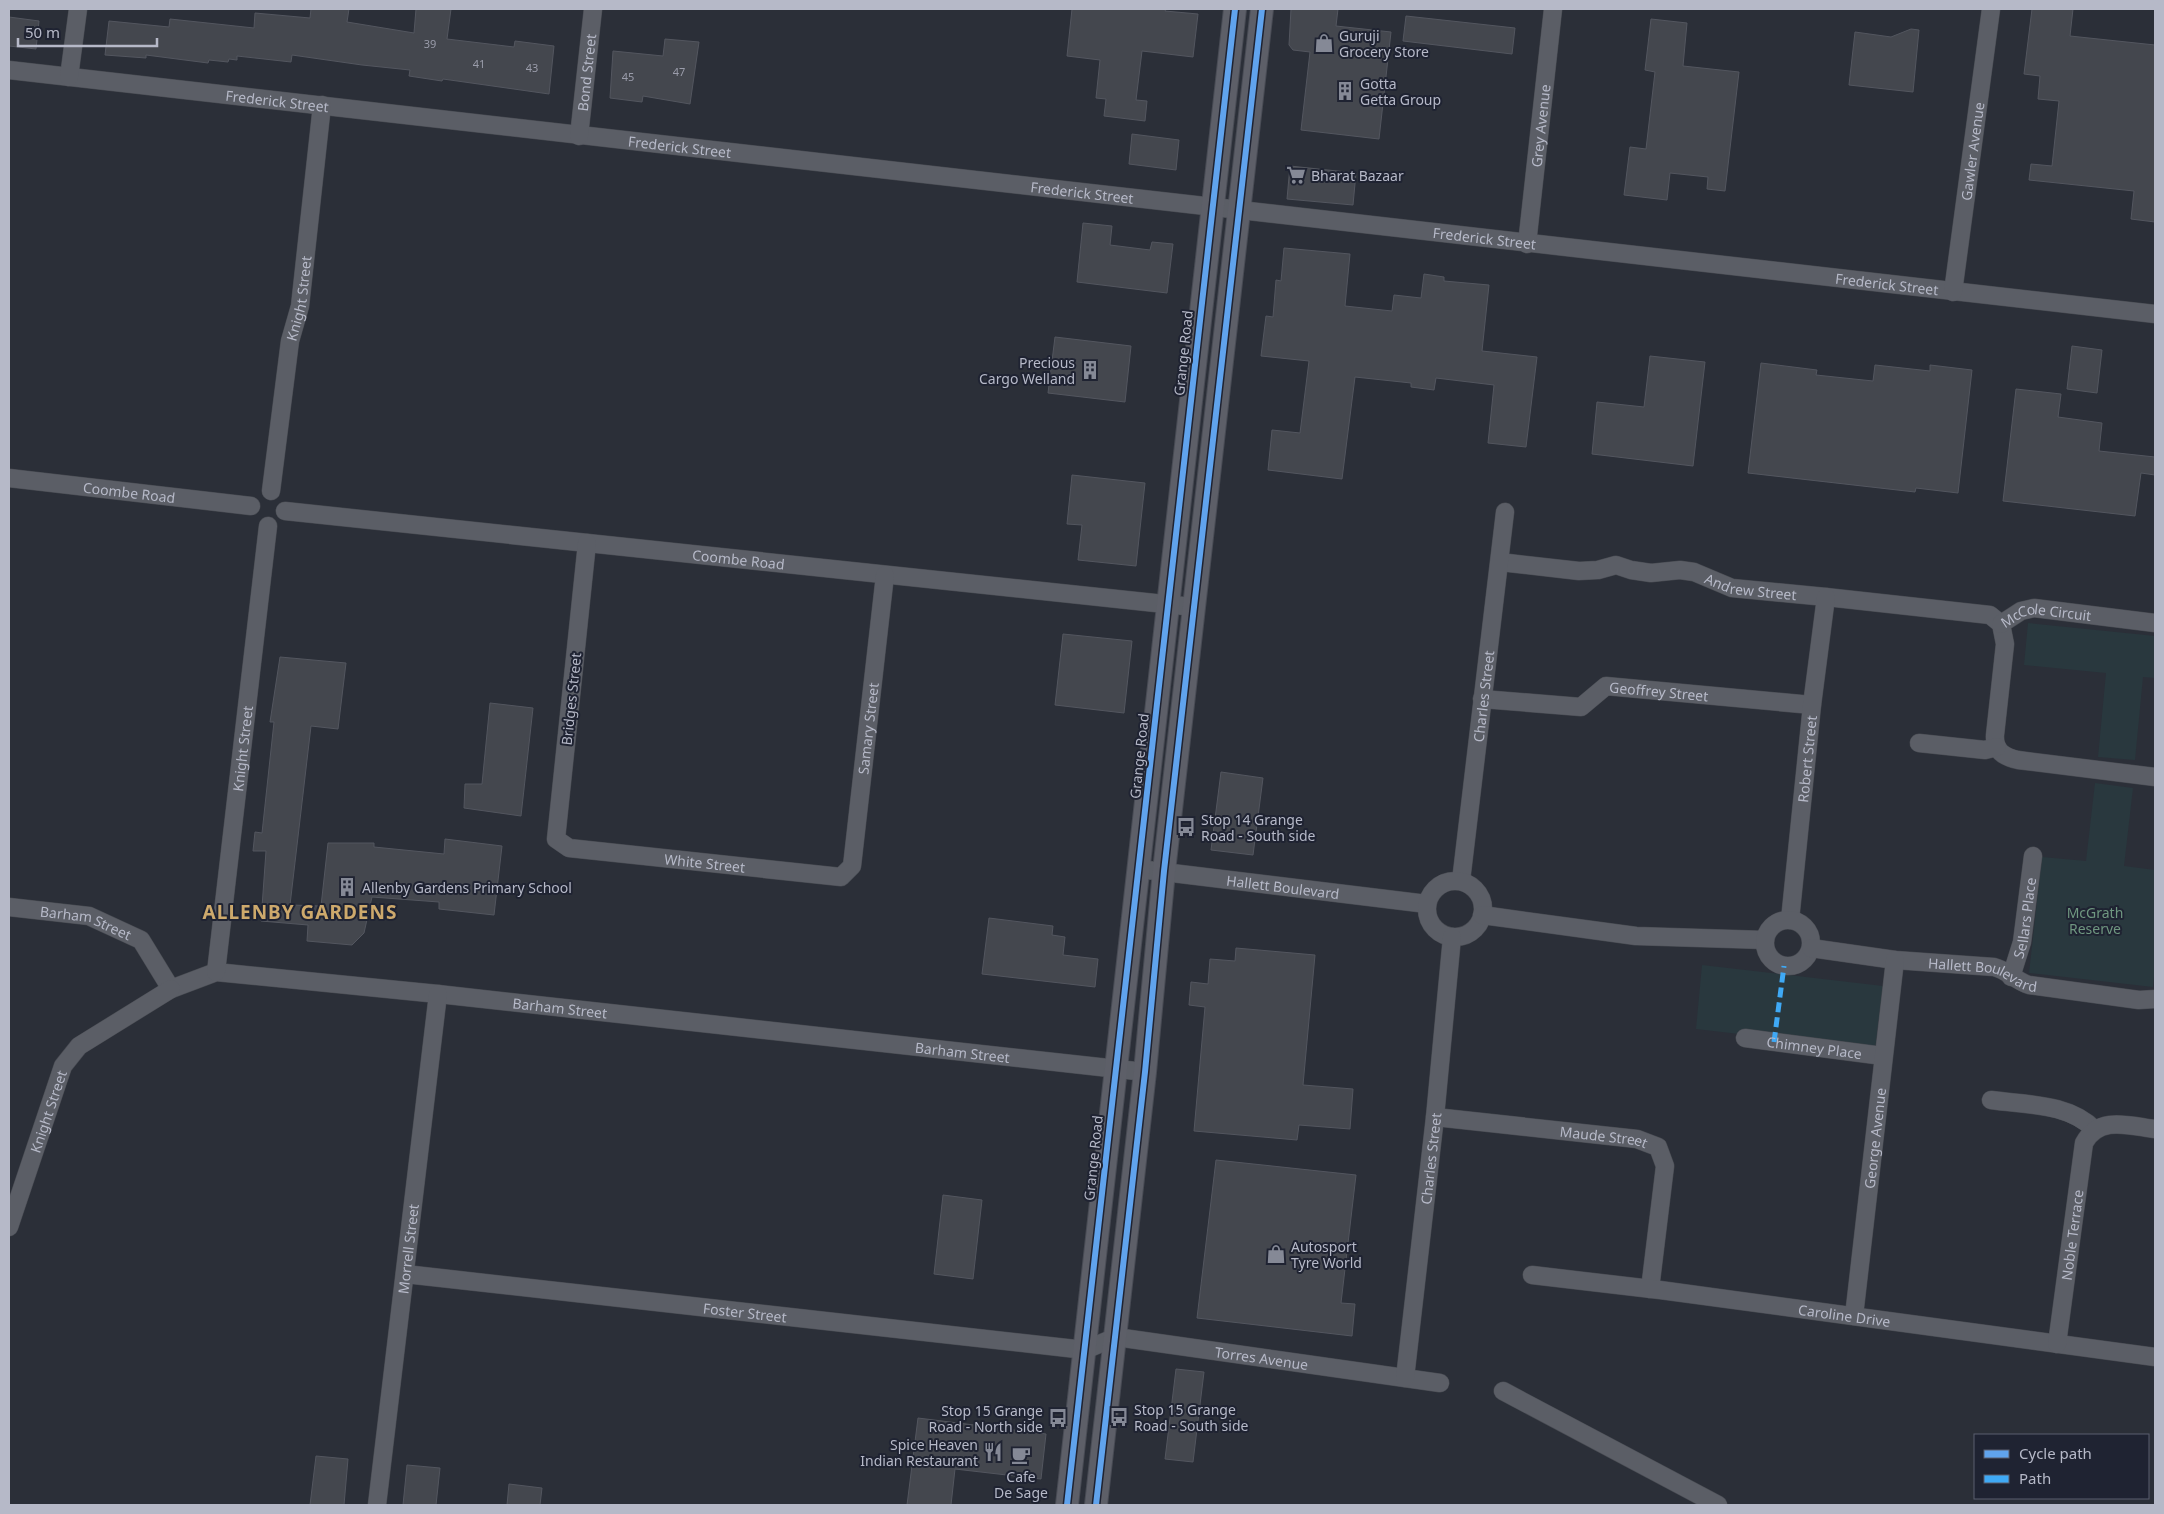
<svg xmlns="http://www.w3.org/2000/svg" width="2164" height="1514" viewBox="0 0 2164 1514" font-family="'Noto Sans',sans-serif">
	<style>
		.green { fill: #29383e }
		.building { fill: #44474e; stroke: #53565f }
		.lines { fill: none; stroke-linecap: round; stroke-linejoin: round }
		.minor-casing { stroke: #474a51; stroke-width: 19 }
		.major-casing { stroke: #494c55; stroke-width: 24 }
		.minor { stroke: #5b5e66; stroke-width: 18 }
		.major { stroke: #5d5f68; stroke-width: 22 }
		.quiet { stroke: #3fa9f5; stroke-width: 5; stroke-dasharray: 10 5; stroke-linecap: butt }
		.cycleway-casing { stroke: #1f2332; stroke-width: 9 }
		.cycleway { stroke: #60a3ed; stroke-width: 6 }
		.labels { text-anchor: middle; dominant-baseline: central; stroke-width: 4; stroke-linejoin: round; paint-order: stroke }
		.number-label { font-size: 11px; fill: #9a9caa }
		.poi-label { font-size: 14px; fill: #b6b9c8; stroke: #1f2332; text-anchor: start }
		.street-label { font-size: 14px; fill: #b6b9c8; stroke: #1f2332 }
		.park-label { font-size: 14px; fill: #6f9780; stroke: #1f2332 }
		.district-label { font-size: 19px; font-weight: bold; letter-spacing: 1px; fill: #cda96c; stroke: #1f2332 }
	</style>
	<rect width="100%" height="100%" fill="#2b2f38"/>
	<path class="green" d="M2028,623L2155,636V678L2143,677L2135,760L2098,757L2106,673L2024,665Z
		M2095,783L2133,788L2124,866L2155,870V968L2153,987L2029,973L2042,857L2086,861Z
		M1702,965L1883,986L1875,1050L1696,1029Z"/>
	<path class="building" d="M311,9H349L347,22L414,33L416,9H451L447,39L514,47L515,41L554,46L549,94L443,79L442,81L409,76L410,70L362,65L292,55L291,62L237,56V60L229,59L228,62L209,60L208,63L146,55V58L105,55L109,21L169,27L170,19L254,28L255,13L310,18Z
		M1072,9H1166L1165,11L1198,14L1193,57L1142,51L1136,100L1147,101L1145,121L1104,116L1106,99L1096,98L1100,60L1067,56Z
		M1291,9H1338L1336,26L1391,32L1379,139L1301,130L1310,52L1293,50L1289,45Z
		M2032,9H2073L2070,36L2155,45V222L2131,219L2134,191L2029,180L2031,164L2052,166L2059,101L2038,99L2040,76L2024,74Z
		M1406,16L1515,28L1512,54L1403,41Z
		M9,17L39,21L36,49L9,46Z
		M1651,19L1687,23L1683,66L1739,72L1725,191L1707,189L1708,177L1670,173L1667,200L1624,195L1630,147L1646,149L1655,72L1645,70Z
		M1911,29L1919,30L1913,92L1849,85L1855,32L1891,37Z
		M665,39L699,42L690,104L643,96L642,102L610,98L613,51L663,56Z
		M1132,134L1179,140L1176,170L1129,164Z
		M1290,166L1356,173L1353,205L1287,199Z
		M1083,223L1112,226L1110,245L1150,250L1152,242L1173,244L1167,293L1077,282Z
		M1284,248L1350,254L1345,306L1392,311L1394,295L1421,298L1424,274L1444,277V281L1489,285L1482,351L1537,357L1526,447L1488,443L1494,385L1436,378L1434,390L1411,387V383L1355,377L1342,479L1268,470L1272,430L1300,433L1309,361L1261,356L1266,316L1273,317L1276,280L1281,281Z
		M1055,337L1131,346L1125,402L1048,393Z
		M2072,346L2102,350L2097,393L2067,389Z
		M1650,356L1705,362L1693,466L1592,454L1597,402L1644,407Z
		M1761,363L1817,370L1816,375L1873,381L1875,365L1930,371V365L1972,370L1958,493L1916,488L1915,492L1748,473Z
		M2016,389L2061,394L2058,417L2102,423L2099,451L2155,457V475L2141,473L2135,516L2003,501Z
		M1072,475L1145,483L1136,566L1078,560L1082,525L1067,524Z
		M1063,634L1132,641L1124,713L1055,705Z
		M280,657L346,663L338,729L311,726L290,905L321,906L328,843H374V847L444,854L445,839L502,846L494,915L439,909V902L372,897L364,933L352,945L307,941L308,925L261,921L266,851H253L255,832L262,833L274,722H270Z
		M490,703L533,708L521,816L464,808L465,784H482Z
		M1221,772L1263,778L1253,855L1211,850Z
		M989,918L1053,926L1052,935L1065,937L1063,955L1098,959L1095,987L982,974Z
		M1236,948L1315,955L1303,1085L1353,1089L1350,1129L1299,1125L1297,1140L1194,1131L1205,1007L1189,1005L1191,982L1208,984L1210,959L1235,961Z
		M1216,1160L1356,1175L1341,1303L1355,1304L1352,1336L1197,1318Z
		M943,1195L982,1200L973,1279L934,1274Z
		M1176,1369L1204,1372L1193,1462L1165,1459Z
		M918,1418L1046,1434L1041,1479L955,1469L951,1505H907Z
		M316,1456L348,1459L344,1505H310Z
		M407,1465L440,1468L436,1505H403Z
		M509,1484L542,1488L540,1505H507Z"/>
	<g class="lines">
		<g class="minor-casing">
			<g id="minor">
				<path id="s1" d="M9,70L2155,314"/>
				<path d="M69,77L78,9"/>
				<path id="s2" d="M579,136L593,9"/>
				<path id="s3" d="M1527,244L1553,9"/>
				<path id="s4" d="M1953,292L1991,9"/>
				<path id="s5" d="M9,478L251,506"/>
				<path id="s6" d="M271,491L290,341L300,306L322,105"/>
				<path id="s7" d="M285,511L1193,607"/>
				<path id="s8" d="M587,543L556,839L569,848L841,877L852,866L885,575"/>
				<path id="s9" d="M1500,562L1579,571L1598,570L1616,565L1631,570L1651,573L1680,570L1694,572L1732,588L1826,597L1990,615L2001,624L2005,644L1995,735C1994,751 2004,757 2018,760L2155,777"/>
				<path id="s10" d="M2001,624L2021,611L2034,608L2155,623"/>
				<path id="s11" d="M1482,699L1581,707L1606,686L1812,705"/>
				<path d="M1919,743L1985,750L1997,747"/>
				<path id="s12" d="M1139,869L1427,904"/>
				<path id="s13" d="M1461,881L1505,512"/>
				<circle cx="1455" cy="909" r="28"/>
				<path id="s14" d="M9,907L89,916L141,940L171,989L216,972L438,994L1145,1072"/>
				<path d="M1482,915L1636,936L1765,940"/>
				<path id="s15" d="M1790,920L1812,705L1826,597"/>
				<circle cx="1788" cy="943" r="23"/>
				<path id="s16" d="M1811,948L1895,960L1994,967C2007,970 2016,981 2029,985L2139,1000L2155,999"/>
				<path id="s17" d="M216,972L268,526"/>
				<path id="s18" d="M2011,977L2022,942L2033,856"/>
				<path id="s19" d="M1745,1038L1883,1056"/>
				<path d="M1991,1100C2027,1105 2069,1103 2095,1130"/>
				<path id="s20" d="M1435,1117L1637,1139L1658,1147L1665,1166L1650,1289"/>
				<path id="s21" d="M9,1227L63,1066L79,1046L171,989"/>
				<path id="s22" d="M405,1274L1085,1350L1116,1337L1440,1383"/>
				<path id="s23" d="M1532,1275L1660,1290L2155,1357"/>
				<path id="s24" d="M1854,1316L1895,960"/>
				<path id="s25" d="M2057,1344L2084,1143C2099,1115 2130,1126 2155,1129"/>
				<path id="s26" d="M1405,1378L1435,1117L1452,937"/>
				<path d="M1503,1391L1718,1505"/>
				<path id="s27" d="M377,1505L438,994"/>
			</g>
		</g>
		<g class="major-casing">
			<path id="major" d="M1067,1505L1235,9
				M1096,1505L1145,1072L1164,871L1262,9"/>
		</g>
		<use href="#minor" class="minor"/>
		<use href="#major" class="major"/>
		<path class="quiet" d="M1774,1042L1784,966"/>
		<g class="cycleway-casing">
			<path id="cycleway" d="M1067,1505L1235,9
				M1096,1505L1145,1072L1164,871L1262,9"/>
		</g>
		<use href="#cycleway" class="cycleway"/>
	</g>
	<defs>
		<g id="shop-bare" transform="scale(1.5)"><path d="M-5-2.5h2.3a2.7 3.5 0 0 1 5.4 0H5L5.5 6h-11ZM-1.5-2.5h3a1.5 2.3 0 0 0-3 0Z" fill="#858996" stroke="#1f2332" stroke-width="2.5" paint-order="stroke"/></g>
		<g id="building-bare" transform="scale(1.5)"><path d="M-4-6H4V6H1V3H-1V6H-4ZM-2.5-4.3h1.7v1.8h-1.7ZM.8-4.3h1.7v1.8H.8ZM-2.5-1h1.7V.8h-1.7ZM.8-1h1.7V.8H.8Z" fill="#858996" stroke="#1f2332" stroke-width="2.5" paint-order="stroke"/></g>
		<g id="supermarket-bare" transform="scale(1.5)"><path d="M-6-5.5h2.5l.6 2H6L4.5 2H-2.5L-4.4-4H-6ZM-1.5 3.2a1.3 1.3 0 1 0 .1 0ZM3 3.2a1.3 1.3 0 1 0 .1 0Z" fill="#858996" stroke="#1f2332" stroke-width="2.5" paint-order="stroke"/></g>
		<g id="bus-bare" transform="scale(1.5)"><path d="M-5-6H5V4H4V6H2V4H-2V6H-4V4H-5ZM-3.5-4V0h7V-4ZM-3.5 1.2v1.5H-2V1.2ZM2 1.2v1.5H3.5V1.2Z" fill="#858996" stroke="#1f2332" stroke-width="2.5" paint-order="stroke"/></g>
		<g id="restaurant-bare" transform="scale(1.5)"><path d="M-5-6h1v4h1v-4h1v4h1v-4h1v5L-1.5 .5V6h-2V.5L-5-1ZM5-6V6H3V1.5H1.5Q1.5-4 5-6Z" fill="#858996" stroke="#1f2332" stroke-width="2.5" paint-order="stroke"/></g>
		<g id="cafe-bare" transform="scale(1.5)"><path d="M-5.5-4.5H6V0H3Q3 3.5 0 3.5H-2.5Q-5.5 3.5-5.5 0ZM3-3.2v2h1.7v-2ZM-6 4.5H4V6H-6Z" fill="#858996" stroke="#1f2332" stroke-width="2.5" paint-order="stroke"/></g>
	</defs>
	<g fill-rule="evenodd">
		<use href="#shop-bare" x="1324" y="43"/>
		<use href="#building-bare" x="1345" y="91"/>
		<use href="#supermarket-bare" x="1296" y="175"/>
		<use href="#building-bare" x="1090" y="370"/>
		<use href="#bus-bare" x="1186" y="827"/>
		<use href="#building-bare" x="347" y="887"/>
		<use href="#shop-bare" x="1276" y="1254"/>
		<use href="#bus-bare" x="1119" y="1417"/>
		<use href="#bus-bare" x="1058" y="1418"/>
		<use href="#restaurant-bare" x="993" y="1452"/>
		<use href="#cafe-bare" x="1021" y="1455"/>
	</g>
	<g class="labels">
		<g class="number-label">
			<text x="430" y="43">39</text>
			<text x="479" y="63">41</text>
			<text x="532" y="67">43</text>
			<text x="679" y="71">47</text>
			<text x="628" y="76">45</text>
		</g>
		<g class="poi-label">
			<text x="1339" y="35">Guruji<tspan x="1339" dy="16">Grocery Store</tspan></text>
			<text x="1360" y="83">Gotta<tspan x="1360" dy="16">Getta Group</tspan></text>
			<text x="1311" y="175">Bharat Bazaar</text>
			<text x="1075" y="362" text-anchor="end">Precious<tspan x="1075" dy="16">Cargo Welland</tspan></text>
			<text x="1201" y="819">Stop 14 Grange<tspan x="1201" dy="16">Road - South side</tspan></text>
			<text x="362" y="887">Allenby Gardens Primary School</text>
			<text x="1291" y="1246">Autosport<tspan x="1291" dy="16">Tyre World</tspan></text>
			<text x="1134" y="1409">Stop 15 Grange<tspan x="1134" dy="16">Road - South side</tspan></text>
			<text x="1043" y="1410" text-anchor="end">Stop 15 Grange<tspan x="1043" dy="16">Road - North side</tspan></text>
			<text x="978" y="1444" text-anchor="end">Spice Heaven<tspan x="978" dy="16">Indian Restaurant</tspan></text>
			<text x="1021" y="1476" text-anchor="middle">Cafe<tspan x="1021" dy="16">De Sage</tspan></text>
		</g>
		<g class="street-label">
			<text stroke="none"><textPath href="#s2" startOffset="64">Bond Street</textPath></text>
			<text stroke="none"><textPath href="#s1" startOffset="270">Frederick Street</textPath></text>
			<text stroke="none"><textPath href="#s3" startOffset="119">Grey Avenue</textPath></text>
			<text stroke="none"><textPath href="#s1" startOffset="675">Frederick Street</textPath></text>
			<text stroke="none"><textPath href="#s4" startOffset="142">Gawler Avenue</textPath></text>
			<text stroke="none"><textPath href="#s1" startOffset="1080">Frederick Street</textPath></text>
			<text stroke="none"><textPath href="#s1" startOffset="1485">Frederick Street</textPath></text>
			<text stroke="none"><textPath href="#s1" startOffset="1890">Frederick Street</textPath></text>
			<text stroke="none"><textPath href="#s6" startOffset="195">Knight Street</textPath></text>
			<text transform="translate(1183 353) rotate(-84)">Grange Road</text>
			<text stroke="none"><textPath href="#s5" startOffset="121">Coombe Road</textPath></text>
			<text stroke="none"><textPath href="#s7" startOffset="456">Coombe Road</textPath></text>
			<text stroke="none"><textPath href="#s9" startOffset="256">Andrew Street</textPath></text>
			<text stroke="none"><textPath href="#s10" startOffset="48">McCole Circuit</textPath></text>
			<text stroke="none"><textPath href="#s11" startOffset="185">Geoffrey Street</textPath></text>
			<text stroke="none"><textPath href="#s13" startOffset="186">Charles Street</textPath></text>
			<text transform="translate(571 699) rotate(-84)">Bridges Street</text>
			<text stroke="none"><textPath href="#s8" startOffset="741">Samary Street</textPath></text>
			<text stroke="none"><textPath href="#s17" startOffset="225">Knight Street</textPath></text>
			<text transform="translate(1139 756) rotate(-84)">Grange Road</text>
			<text stroke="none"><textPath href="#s15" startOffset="162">Robert Street</textPath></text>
			<text stroke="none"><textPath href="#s8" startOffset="450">White Street</textPath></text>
			<text stroke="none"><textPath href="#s12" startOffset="145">Hallett Boulevard</textPath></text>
			<text stroke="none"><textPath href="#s18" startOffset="61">Sellars Place</textPath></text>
			<text stroke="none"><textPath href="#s14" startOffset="79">Barham Street</textPath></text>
			<text stroke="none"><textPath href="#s16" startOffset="175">Hallett Boulevard</textPath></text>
			<text stroke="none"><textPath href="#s14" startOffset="589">Barham Street</textPath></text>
			<text stroke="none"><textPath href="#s19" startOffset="70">Chimney Place</textPath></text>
			<text stroke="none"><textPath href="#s14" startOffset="994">Barham Street</textPath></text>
			<text stroke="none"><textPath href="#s21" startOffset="122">Knight Street</textPath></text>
			<text stroke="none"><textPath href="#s20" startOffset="170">Maude Street</textPath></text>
			<text stroke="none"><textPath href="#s24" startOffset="179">George Avenue</textPath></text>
			<text transform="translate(1093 1158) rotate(-84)">Grange Road</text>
			<text stroke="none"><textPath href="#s26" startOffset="221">Charles Street</textPath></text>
			<text stroke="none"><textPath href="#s25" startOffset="110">Noble Terrace</textPath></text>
			<text stroke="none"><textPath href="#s27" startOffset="258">Morrell Street</textPath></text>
			<text stroke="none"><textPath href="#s22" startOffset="342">Foster Street</textPath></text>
			<text stroke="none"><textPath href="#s23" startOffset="315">Caroline Drive</textPath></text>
			<text stroke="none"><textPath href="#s22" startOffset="865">Torres Avenue</textPath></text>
		</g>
		<g class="park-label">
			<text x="2095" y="912">McGrath<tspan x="2095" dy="16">Reserve</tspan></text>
		</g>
		<g class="district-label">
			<text x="300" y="912">ALLENBY GARDENS</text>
		</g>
	</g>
	<rect width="2164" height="1514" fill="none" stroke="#b6b9c8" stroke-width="20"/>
	<rect x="1974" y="1434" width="175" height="65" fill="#1f2332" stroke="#5b5f6e"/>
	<rect x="1984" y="1450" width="25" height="8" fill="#60a3ed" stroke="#5b5f6e"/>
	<text x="2019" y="1459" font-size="15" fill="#b6b9c8">Cycle path</text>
	<rect x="1984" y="1475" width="25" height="8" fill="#3fa9f5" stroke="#5b5f6e"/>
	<text x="2019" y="1484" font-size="15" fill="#b6b9c8">Path</text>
	<path d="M18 38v8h139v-8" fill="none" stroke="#b6b9c8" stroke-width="2.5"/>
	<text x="25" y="38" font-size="15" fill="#b6b9c8" stroke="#1f2332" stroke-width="4" paint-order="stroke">50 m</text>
</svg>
